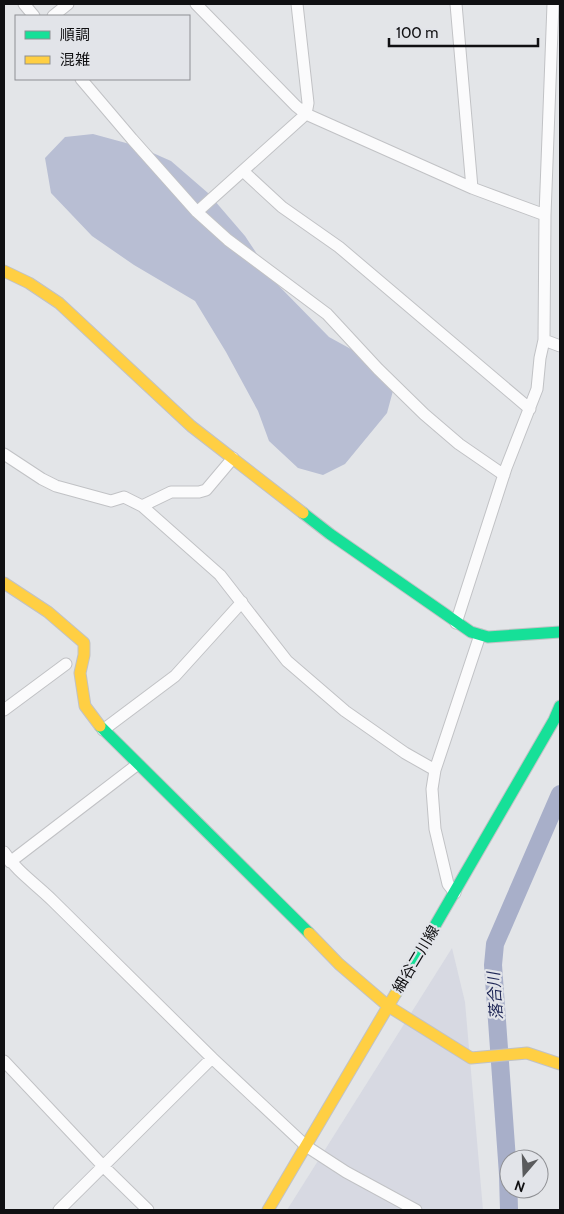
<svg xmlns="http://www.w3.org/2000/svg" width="564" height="1214" viewBox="0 0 564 1214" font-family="Cabin,'Noto Sans JP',sans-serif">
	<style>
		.built { fill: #d7d9e2 }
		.forest { fill: #b8bed3 }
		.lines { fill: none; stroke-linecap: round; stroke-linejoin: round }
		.river { stroke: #a8afc9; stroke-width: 18 }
		.street-casing { stroke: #c1c2c5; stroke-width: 13 }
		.fast-casing { stroke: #c1c2c5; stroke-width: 13 }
		.slow-casing { stroke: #c1c2c5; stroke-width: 13 }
		.street { stroke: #fbfbfc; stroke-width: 11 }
		.fast { stroke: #16e098; stroke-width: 11 }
		.slow { stroke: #ffcf43; stroke-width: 11 }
		.labels { text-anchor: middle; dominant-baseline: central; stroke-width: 4.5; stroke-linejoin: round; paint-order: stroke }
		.street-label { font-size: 15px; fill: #101012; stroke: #e2e4e9 }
		.water-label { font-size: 16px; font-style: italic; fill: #1f2756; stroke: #e2e4e9 }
	</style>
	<rect width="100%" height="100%" fill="#e3e5e8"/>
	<path class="built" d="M452,948L465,1002L483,1210H287Z"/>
	<path class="forest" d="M93,134L137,146L171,161L208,193L245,236L277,284L329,337L369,359L394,387L387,413L345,464L323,475L298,468L269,441L258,411L226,352L195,301L134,265L92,236L51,193L45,158L65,137Z"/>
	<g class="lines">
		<path class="river" d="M509,1210L508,1174L493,965L495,944L560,794"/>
		<g class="street-casing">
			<path id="street" d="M24,4L34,16
				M196,4L296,106L306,114L472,188L545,215
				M456,4L472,188
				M53,16L68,4
				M81,79L132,139L197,212L228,240L327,314L378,369L424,414L459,444L504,475
				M243,171L282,207L339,247L530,409
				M197,212L306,114L308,103L297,4
				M544,340L560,346
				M4,454L42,479L56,486L111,501L124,497L142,506L220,575L287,661L345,711L405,753L435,770
				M142,506L171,492H199L206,490L233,458
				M456,623L506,468L537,389L540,358L544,340L545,215L553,4
				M4,710L66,664
				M103,730L175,676L242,602
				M4,852C17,872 36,884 53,901L212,1058L306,1146L346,1172L416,1210
				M10,862L138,764
				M455,893L448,884L435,829L432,789L435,770L480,635
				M4,1061L103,1166L148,1210
				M59,1210L212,1058"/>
		</g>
		<g class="fast-casing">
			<path id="fast" d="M303,513L330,534L471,632L488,637L560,632
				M100,726L309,933
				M396,993L554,720L560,706"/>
		</g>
		<g class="slow-casing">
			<path id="slow" d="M4,271L29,283L59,303L191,426L303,513
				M4,583L48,612L84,643V655L80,673L85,706L100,726
				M309,933L339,964L388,1006L471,1058L527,1053L560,1064
				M268,1210L396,993"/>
		</g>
		<use href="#street" class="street"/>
		<use href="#fast" class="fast"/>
		<use href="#slow" class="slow"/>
	</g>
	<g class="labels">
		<g class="street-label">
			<text transform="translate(416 959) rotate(-59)">細谷二川線</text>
		</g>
		<g class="water-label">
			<text transform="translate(495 996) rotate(-94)">落合川</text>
		</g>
	</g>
	<rect width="564" height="1214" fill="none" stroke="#101012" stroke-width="10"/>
	<rect x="15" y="15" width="175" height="65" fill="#e2e4e9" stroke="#8e8f93"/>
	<rect x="25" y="31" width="25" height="8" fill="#16e098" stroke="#8e8f93"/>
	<text x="60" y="40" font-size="15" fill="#101012">順調</text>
	<rect x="25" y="56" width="25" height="8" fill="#ffcf43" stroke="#8e8f93"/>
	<text x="60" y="65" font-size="15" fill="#101012">混雑</text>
	<g transform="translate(524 1174) rotate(199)"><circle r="24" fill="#e2e4e9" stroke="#8e8f93"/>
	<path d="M0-4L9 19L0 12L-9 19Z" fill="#5a5b5d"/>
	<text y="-8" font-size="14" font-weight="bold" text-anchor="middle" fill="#101012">N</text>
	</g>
	<path d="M389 38v8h149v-8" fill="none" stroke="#101012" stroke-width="2.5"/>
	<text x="396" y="38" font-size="15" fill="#101012" stroke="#e2e4e9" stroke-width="4" paint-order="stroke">100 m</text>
</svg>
